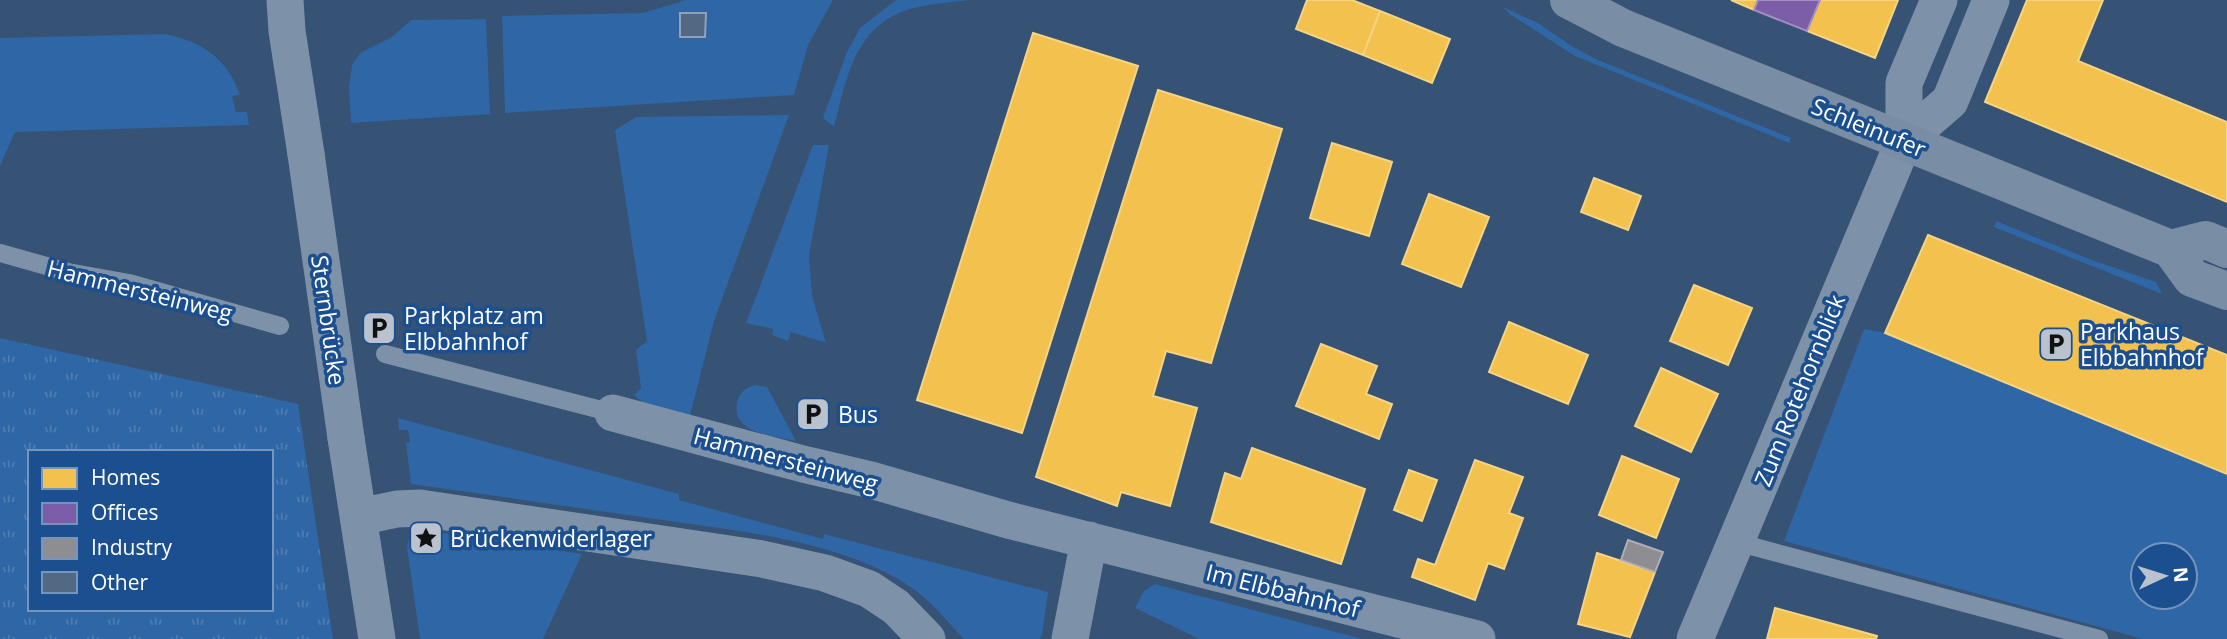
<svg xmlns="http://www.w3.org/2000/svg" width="2227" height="639" viewBox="0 0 2227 639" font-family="'Open Sans',sans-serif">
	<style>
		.green { fill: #2f66a5; fill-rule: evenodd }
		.park { fill: url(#park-tufts); fill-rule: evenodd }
		.homes { fill: #f2c14e; stroke: #f6d483; stroke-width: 2 }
		.offices { fill: #7b5ea7; stroke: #a38ec1; stroke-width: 2 }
		.industry { fill: #8d8d92; stroke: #afafb3; stroke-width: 2 }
		.building { fill: #526984; stroke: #92a2b6; stroke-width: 2 }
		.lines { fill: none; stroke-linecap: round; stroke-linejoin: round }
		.lane { stroke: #7d92a8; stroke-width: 18 }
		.street { stroke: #7d92a8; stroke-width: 37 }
		.secondary { stroke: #798da4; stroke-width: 38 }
		.street-bridge { stroke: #7d92a8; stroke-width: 37 }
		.labels { text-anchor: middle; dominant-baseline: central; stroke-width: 7; stroke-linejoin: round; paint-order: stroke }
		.street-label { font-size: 23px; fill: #fff; stroke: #1b4f8f }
		.poi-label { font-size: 23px; fill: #fff; stroke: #1b4f8f; text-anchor: start }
	</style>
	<defs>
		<pattern id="park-tufts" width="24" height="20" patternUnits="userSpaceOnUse" patternTransform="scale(1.75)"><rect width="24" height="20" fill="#2f66a5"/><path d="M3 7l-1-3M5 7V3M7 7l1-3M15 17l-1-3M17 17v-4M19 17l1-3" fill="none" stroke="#4e7db2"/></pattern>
	</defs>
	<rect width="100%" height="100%" fill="#365274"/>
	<path class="green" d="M686,0H833L808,45L794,95L505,113L502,16L643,13Z
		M896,0H969C948,3 923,4 904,11C853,30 846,82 834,127L823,118L847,52L860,28Z
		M1503,7L1538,23L1573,47L1598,60L1791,138L1789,143L1575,56L1511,15Z
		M486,19L490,114L351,123L349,87L352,65L360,53L392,37L411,20Z
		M165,34C202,41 228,59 240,95L232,96L236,112H247L249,125L15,132L0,166V38Z
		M789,115L714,321L690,416L646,405L634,395L641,388L636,350L647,341L615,130L636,117Z
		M813,145H829L809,255L812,296L826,343L791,332L788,341L772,335L773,329L746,323Z
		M1996,221L2092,260L2156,282L2162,294L1994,227Z
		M1864,329L1885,333L2227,474V639H2143L1784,541ZM2143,555H2185V597H2143Z
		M756,385L767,387L796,441C774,436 731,434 737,403C739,392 746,387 756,385Z
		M398,418L679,494V500L823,539L824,534L1048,592L1042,635L1040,639H964C948,623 934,604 915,590C842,539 735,531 649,518C570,507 491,495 411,484L406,443L410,442L408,430H399Z
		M437,532L582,554L543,639H420L407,547L408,541L418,533Z
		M1155,584L1362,639H1199L1135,608L1144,591Z"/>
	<path class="park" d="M0,338L298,404L333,639H0ZM30,452H271V609H30Z"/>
	<path class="homes" d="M1307,0H1352L1380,11L1363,55L1296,29Z
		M1731,0H1758L1754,10Z
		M1820,0H1898L1875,58L1807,31Z
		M2027,0H2103L2078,61L2227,122V202L1985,102Z
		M1380,11L1450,39L1432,83L1363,55Z
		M1033,33L1138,66L1022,433L917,400Z
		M1158,90L1282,129L1211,363L1166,351L1153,396L1197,408L1170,506L1121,492L1117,506L1036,477Z
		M1332,143L1392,162L1369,236L1310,218Z
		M1594,178L1641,196L1628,230L1581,212Z
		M1429,194L1489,217L1461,287L1402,264Z
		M1928,235L2227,355V474L1885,333Z
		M1694,285L1752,308L1728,365L1670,341Z
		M1509,322L1588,355L1568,404L1489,372Z
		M1321,344L1377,366L1366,394L1392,404L1379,439L1296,406Z
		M1661,368L1718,394L1691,452L1635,426Z
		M1252,448L1365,489L1341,564L1211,522L1225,473L1241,479Z
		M1622,456L1679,479L1656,538L1599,515Z
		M1475,460L1523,477L1509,513L1523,518L1504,569L1488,563L1475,600L1412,577L1418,559L1435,565Z
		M1409,470L1437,480L1422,521L1394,510Z
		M1597,553L1655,572L1630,637L1578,624Z
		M1775,608L1877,636L1876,639H1767Z"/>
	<path class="offices" d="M1758,0H1820L1807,31L1754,10Z"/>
	<path class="industry" d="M1628,540L1663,552L1655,572L1621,560Z"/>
	<path class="building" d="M680,13H706L705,37H680Z"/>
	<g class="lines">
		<path class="lane" d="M0,253L68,272L129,283L280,326
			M385,354L613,413
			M1736,542L2099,639"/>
		<path class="street" d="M285,0L287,31L306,154
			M1904,141L1950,101L1991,0
			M613,413L803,464L871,480L1008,520L1477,639
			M346,438L377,639
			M359,517L397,509L420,508L762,559L825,573L869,589L896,607L927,639
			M1070,639L1089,540
			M1695,639L1904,141V83L1939,0"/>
		<path class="secondary" d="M1569,0L1623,28L2171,249L2192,278L2227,291
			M2171,249L2206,240L2227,249"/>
		<path class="street-bridge" d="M306,154L346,438"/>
	</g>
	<defs>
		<g id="parking-square" transform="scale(1.75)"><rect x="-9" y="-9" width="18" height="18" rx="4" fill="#b9c2ce" stroke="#1b4f8f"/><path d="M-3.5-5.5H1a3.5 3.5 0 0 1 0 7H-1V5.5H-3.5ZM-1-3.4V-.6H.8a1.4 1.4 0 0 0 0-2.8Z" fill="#111"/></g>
		<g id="sight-square" transform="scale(1.75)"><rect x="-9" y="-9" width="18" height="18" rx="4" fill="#b9c2ce" stroke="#1b4f8f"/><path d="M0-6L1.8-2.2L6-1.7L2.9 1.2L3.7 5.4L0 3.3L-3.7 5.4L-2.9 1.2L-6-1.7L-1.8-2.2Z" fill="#111"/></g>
	</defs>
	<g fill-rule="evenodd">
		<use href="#parking-square" x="379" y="328"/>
		<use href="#parking-square" x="2056" y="344"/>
		<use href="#parking-square" x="813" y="414"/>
		<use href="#sight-square" x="426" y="538"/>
	</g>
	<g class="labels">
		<g class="street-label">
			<text transform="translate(1869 127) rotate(22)">Schleinufer</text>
			<text transform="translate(140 290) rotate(14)">Hammersteinweg</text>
			<text transform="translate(329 320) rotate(82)">Sternbrücke</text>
			<text transform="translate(1799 390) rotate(-68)">Zum Rotehornblick</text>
			<text transform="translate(786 459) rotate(15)">Hammersteinweg</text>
			<text transform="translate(1283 590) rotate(14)">Im Elbbahnhof</text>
		</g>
		<g class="poi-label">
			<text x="404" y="315">Parkplatz am<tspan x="404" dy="26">Elbbahnhof</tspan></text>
			<text x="2080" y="331">Parkhaus<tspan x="2080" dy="26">Elbbahnhof</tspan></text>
			<text x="838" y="414">Bus</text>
			<text x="450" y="538">Brückenwiderlager</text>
		</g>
	</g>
	<rect x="28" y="450" width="245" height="161" fill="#1b4f8f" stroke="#7695bc" stroke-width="2"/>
	<rect x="42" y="468" width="35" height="21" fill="#f2c14e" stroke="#7695bc" stroke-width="2"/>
	<text x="91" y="485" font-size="21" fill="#ffffff">Homes</text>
	<rect x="42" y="503" width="35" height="21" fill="#7b5ea7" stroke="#7695bc" stroke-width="2"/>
	<text x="91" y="520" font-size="21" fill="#ffffff">Offices</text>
	<rect x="42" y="538" width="35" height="21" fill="#8d8d92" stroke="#7695bc" stroke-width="2"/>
	<text x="91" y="555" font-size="21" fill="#ffffff">Industry</text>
	<rect x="42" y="572" width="35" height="21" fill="#526984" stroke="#7695bc" stroke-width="2"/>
	<text x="91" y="590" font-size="21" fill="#ffffff">Other</text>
	<g transform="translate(2164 576) rotate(86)"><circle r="33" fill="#1b4f8f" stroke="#7695bc" stroke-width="2"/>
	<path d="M0-5L12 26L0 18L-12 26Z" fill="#b9c2ce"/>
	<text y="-10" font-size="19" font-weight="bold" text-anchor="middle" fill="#ffffff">N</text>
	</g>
</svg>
